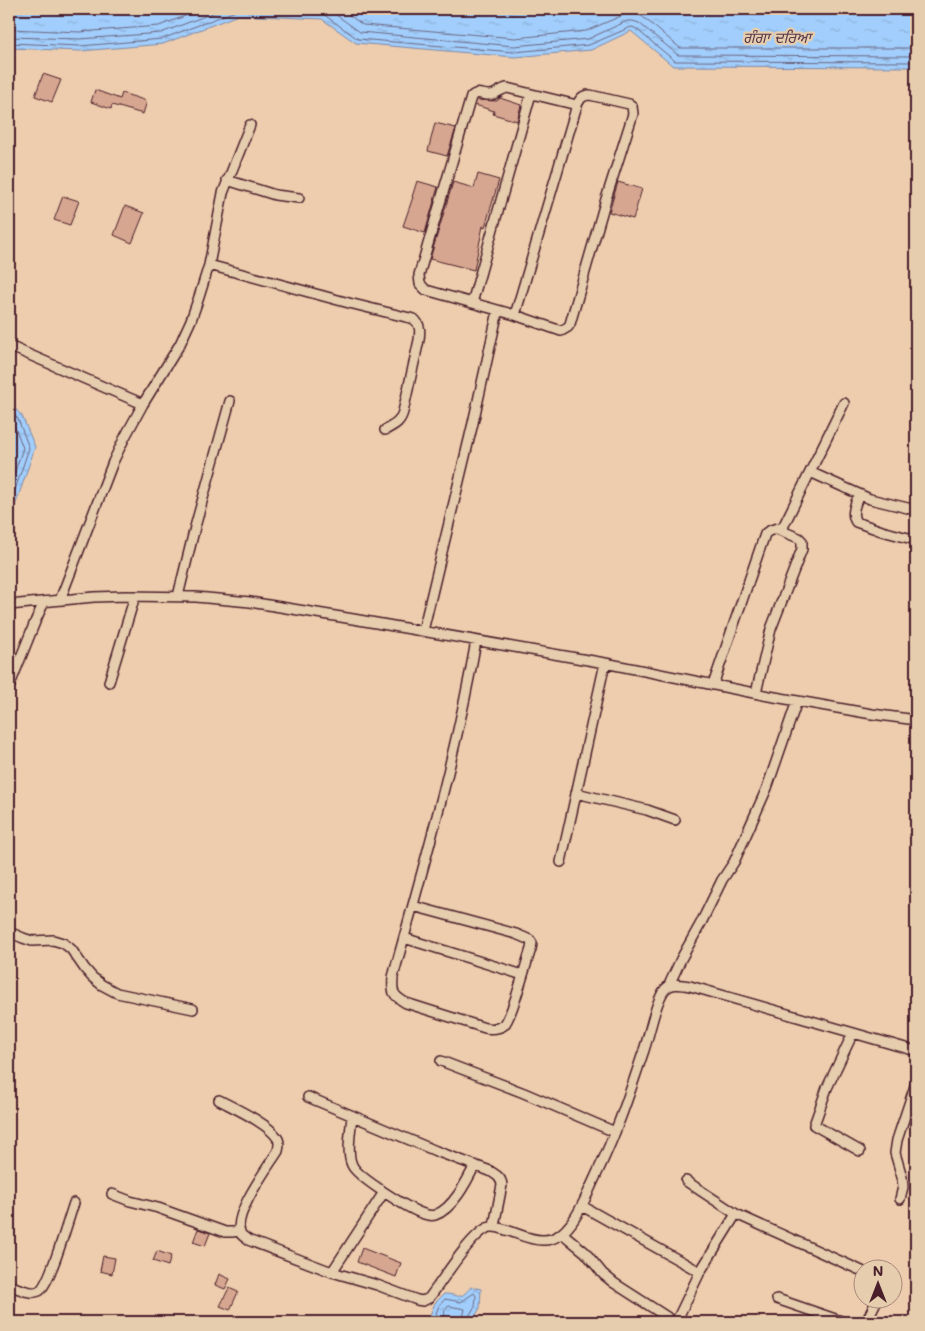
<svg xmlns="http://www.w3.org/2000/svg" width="925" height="1331" viewBox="0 0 925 1331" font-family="Mali,'Noto Sans Gurmukhi',sans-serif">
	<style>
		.water { fill: url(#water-ripples); stroke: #7e88a8 }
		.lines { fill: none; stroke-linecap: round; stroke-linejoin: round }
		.shore { stroke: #6d657f; stroke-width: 1 }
		.building { fill: #d6a690; stroke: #4a1f2b }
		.street-casing { stroke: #4a1f2b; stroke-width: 12 }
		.street { stroke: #e6cdae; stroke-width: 9 }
		.labels { text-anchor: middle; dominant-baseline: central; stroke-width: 4.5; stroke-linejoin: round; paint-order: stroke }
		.water-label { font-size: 15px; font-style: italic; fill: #57394a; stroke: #e6cdae }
	</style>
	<defs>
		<pattern id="water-ripples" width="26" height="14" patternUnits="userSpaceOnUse" patternTransform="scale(1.25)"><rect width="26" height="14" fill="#a1cefc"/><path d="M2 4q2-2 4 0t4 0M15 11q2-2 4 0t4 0" fill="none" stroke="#8cb0d8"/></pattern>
	</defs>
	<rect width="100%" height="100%" fill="#edcdad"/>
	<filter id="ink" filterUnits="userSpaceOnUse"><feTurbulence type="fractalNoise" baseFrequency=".02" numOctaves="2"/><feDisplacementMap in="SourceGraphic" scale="10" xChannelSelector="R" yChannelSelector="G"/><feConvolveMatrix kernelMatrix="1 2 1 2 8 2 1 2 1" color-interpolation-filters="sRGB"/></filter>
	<g filter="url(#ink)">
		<path class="water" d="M9,9H916V67L673,66L631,31L591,50L515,57L356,43L322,19L238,15L163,44L80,51L9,48Z
			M9,402L22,416L35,447L9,524Z
			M471,1287L481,1289L480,1308L472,1322H437L430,1315L435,1303L444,1294C460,1294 458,1302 471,1287Z"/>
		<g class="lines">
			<path class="shore" d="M328,9L360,32L514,46L588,39L627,21H633L639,23L678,55L916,56
				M341,9L363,25L515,38L586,31L628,13H636L643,17L680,48H916
				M9,29L80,32L159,26L203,9
				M9,37L80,39L161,33L223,9
				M9,43L80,46L162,39L238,10L323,14L358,39L514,52L589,45L631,27L635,28L675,61L916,62
				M9,409L18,419L29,448L9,508
				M9,418L13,422L23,448L9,489
				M440,1322V1319L436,1313L439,1306L445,1299L461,1302L474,1293L476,1296L475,1306L468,1318V1322
				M446,1322C446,1315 441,1311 449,1306L465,1309L462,1322"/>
		</g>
		<path class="building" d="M43,74L61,80L52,102L35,96Z
			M95,90L120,99L122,93L147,101L143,114L112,105L111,109L91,102Z
			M500,98L521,105L517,121L493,114L494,111L475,105L477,100L497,101Z
			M435,123L456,128L447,156L428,151Z
			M478,174L499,180L485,227L483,226L474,270L430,259L453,182L474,188Z
			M417,181L438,187L425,233L403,226L413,197H412Z
			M618,182L642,189L633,219L609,212Z
			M63,196L79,201L70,225L54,220Z
			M125,206L144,213L132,243L114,235Z
			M198,1229L210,1233L205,1246L193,1242Z
			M362,1248L401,1263L396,1277L357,1262Z
			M157,1251L171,1256L168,1266L153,1261Z
			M103,1256L115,1258L112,1274L100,1271Z
			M219,1274L230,1279L225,1289L215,1285Z
			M229,1288L238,1292L230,1310L220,1306Z"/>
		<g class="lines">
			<g class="street-casing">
				<path id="street" d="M227,180L275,195L299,198
					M209,265L349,303L414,319C421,325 420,332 419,340L403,412C400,423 394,425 385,430
					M472,303L531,94
					M515,315L577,105L507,88C501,89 497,94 491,95C483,96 477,90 471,97L419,275L420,284L426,290L515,315L561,331L568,327L570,324L606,199L633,114L632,106L629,104L590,95C582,95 580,99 577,105
					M9,346L143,404
					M810,472L870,499L916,510
					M859,494C856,504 850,513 856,522L882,531L916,540
					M178,596L195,527L230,401
					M60,600L113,462L125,437L143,404L180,344L191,320L199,297L209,265L223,193L250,125
					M9,605L94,597L125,596L196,597L250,602L353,619L605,663L769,696L872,714L916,720
					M423,631L473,423L498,311
					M109,682L135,596
					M713,685L765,534C770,528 778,530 784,525L844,403
					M9,687L35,622L44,602
					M756,693L771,629L802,549V541L799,538L777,529
					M576,793L647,810L675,820
					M561,862L605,663
					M413,906L516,934L530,940L532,943L531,949C526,963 512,1017 504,1025C499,1029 492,1029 485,1028L406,1003C392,995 392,992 393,977C424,865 456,755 476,641
					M9,932L23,938L32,941L53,940L63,943L71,949L85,969L92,977L102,985L117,993L193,1009
					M404,938L523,975
					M669,985L681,959L701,923L722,880L734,862L767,788L797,701
					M853,1033L827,1088L814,1125L860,1151
					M441,1061L524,1093L615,1132
					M308,1097L436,1151L490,1171C496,1175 501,1177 502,1185L494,1226
					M219,1100C234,1108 270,1124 278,1139C280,1143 279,1147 278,1151C268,1167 233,1214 240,1232C241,1236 245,1237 248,1240L332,1272L377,1285L417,1300L423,1301L429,1298C443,1280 469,1237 487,1228C495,1225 502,1229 509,1231C519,1234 530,1240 542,1240C568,1242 583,1204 592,1184C600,1167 608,1150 615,1132C626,1105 635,1077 644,1050C650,1033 654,1007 663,992C669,982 680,984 690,986L916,1051
					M352,1116C351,1129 346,1153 352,1165C357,1177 410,1210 424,1214C427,1215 432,1216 435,1215C453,1209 467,1181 475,1165
					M686,1181L736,1214L862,1271
					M112,1194L130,1201L158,1208L225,1232H232L239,1231
					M900,1199L903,1187L902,1177L895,1153L897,1140L916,1083
					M582,1206L700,1272
					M562,1233L585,1252L603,1274L614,1283L667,1317
					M332,1272L384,1192
					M9,1285C17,1288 31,1295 39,1291C50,1285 69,1217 74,1203
					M777,1299L844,1322
					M676,1322L700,1272L736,1214
					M866,1322L878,1298"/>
			</g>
			<use href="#street" class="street"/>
		</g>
	</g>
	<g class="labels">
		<g class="water-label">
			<text x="777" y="37">ਗੰਗਾ ਦਰਿਆ</text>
		</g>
	</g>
	<rect width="925" height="1331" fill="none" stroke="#e6cdae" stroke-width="30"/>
	<rect x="15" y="15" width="895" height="1301" fill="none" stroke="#4a1f2b" stroke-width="2" filter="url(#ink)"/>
	<g transform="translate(878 1284)"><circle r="24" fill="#e6cdae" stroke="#a8877a"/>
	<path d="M0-4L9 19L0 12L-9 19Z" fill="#4a1f2b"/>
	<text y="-8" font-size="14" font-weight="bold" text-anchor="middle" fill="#4a1f2b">N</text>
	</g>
</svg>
